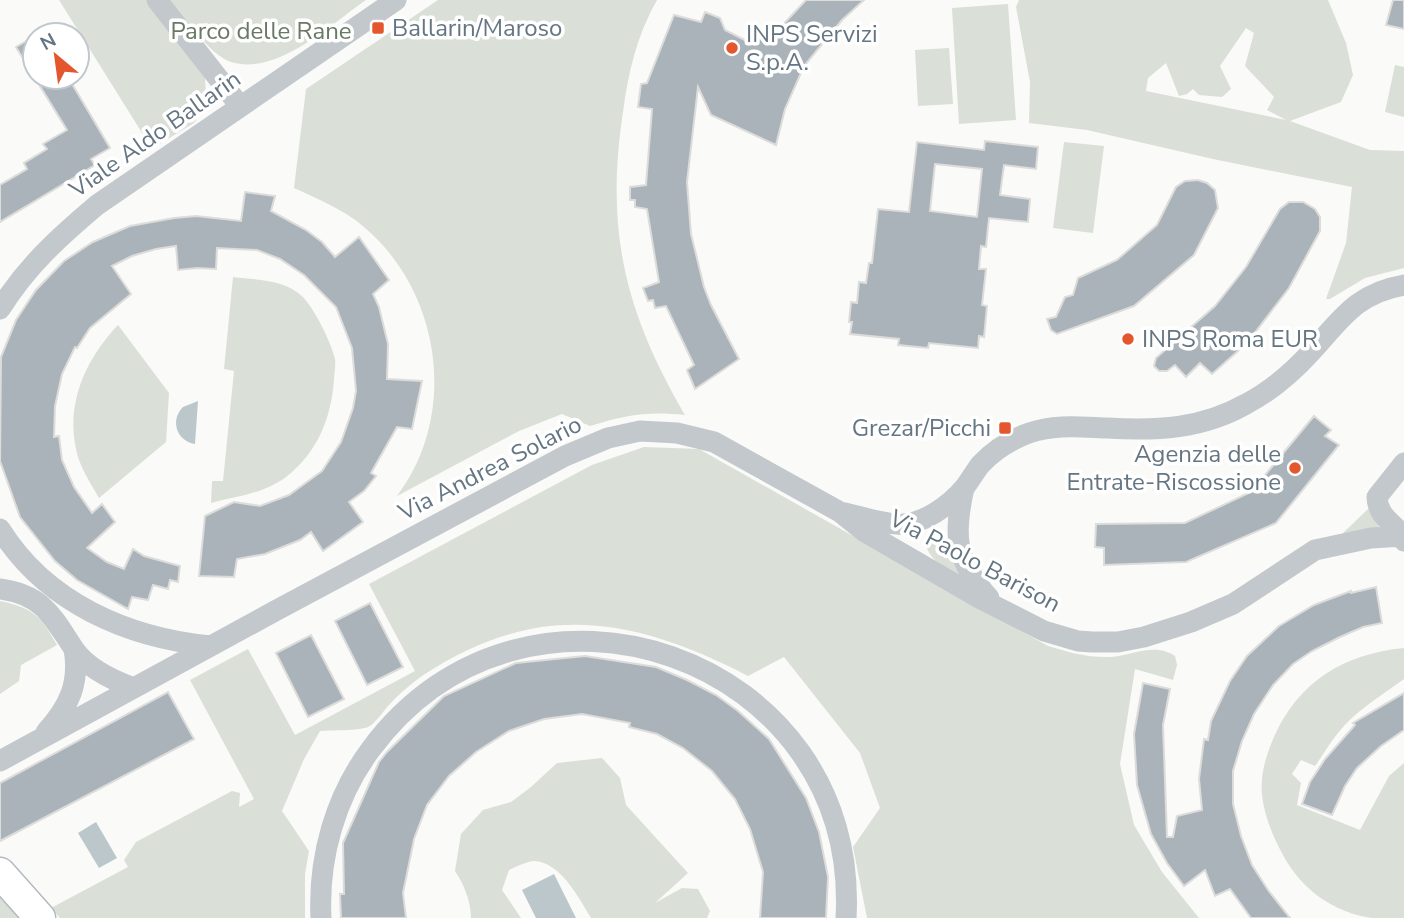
<svg xmlns="http://www.w3.org/2000/svg" width="1404" height="918" viewBox="0 0 1404 918" font-family="'Nunito Sans',sans-serif">
	<style>
		.green { fill: #dadfd7; fill-rule: evenodd }
		.water { fill: #bbc7cb }
		.building { fill: #aab3b9; stroke: #dcdcda; stroke-width: 2; fill-rule: evenodd }
		.lines { fill: none; stroke-linecap: round; stroke-linejoin: round }
		.secondary-casing { stroke: #b3babf; stroke-width: 33 }
		.street { stroke: #c3c8cc; stroke-width: 21 }
		.secondary { stroke: #fff; stroke-width: 30 }
		.poi-dot { fill: #e4572e; stroke: #fff; stroke-width: 2.5 }
		.labels { text-anchor: middle; dominant-baseline: central; stroke-width: 7; stroke-linejoin: round; paint-order: stroke }
		.poi-label { font-size: 24px; fill: #657683; stroke: #fff; text-anchor: start }
		.park-label { font-size: 24px; fill: #687a64; stroke: #fff }
		.street-label { font-size: 24px; fill: #657683; stroke: #fff }
	</style>
	<rect width="100%" height="100%" fill="#fafaf8"/>
	<path class="green" d="M59,0H147L205,78L206,95L202,112L194,123L158,145L149,144Z
		M170,0H366C330,25 277,76 231,62C211,56 184,17 170,0Z
		M438,0H657C637,35 628,73 623,112C605,231 625,312 685,415C648,411 625,415 590,426L562,414L519,431L397,496C459,414 441,292 364,227C343,209 318,199 294,188L306,89Z
		M1019,0H1328L1346,43L1353,75L1341,102L1290,121L1370,150L1404,151V268L1365,278L1330,299H1326L1346,243L1352,187L1213,159L1087,130L1029,123L1030,82L1016,7ZM1246,28L1254,33L1245,66L1274,97L1267,110L1286,120L1146,91L1148,78L1166,63L1179,96L1187,94L1193,89L1199,95L1222,97L1231,89L1220,66Z
		M1008,4L1016,120L959,124L952,8Z
		M949,48L953,104L918,106L915,50Z
		M1395,65L1404,67V117L1385,112Z
		M1064,142L1104,146L1093,233L1053,228Z
		M233,277C256,280 285,279 303,297C315,310 331,342 335,359C336,365 334,374 334,380C331,419 317,453 286,477C263,494 237,496 211,503L212,481H223L234,371L224,369Z
		M118,325L169,393L166,442L99,498C90,482 79,466 76,449C66,402 86,359 118,325Z
		M644,447L699,449L1048,646C1068,652 1088,658 1110,657C1133,656 1153,642 1175,656L1177,665L1173,680L1135,669L1120,764L1134,825L1162,872L1199,918H867L853,847L880,808L860,753L784,657L748,676C632,616 536,600 422,676C411,684 399,694 390,704C383,711 376,723 368,727C357,731 332,730 320,731L304,759L282,811L309,851L305,874V918H60L51,908L128,867L124,860L136,842L232,791L240,793L239,807L254,799L190,680L248,649L295,735L415,671L369,584L592,465Z
		M1368,509H1370L1380,529L1341,535Z
		M931,536L948,548L962,578C946,569 932,563 925,544L927,537Z
		M0,601C33,608 41,616 57,645L21,665L19,681L0,694Z
		M1404,648V679C1381,696 1355,711 1338,733C1329,744 1323,755 1315,766L1301,760L1292,774L1301,783L1297,805L1360,830L1389,776L1404,763V918C1394,918 1382,918 1372,918C1334,913 1301,889 1283,855C1273,837 1264,815 1262,795C1260,775 1266,755 1274,737C1299,681 1344,654 1404,648Z
		M602,758L620,778L626,805L688,873L655,903L682,888L698,889L710,911L707,918H591C579,898 561,863 535,861C527,861 516,867 509,870L502,890L521,918H471C471,901 464,885 455,871L461,834L483,810L511,802L531,787L557,763Z
		M0,887L29,918H0Z"/>
	<path class="water" d="M198,401L195,444C176,441 170,420 183,407Z
		M96,822L117,858L99,868L78,833Z
		M554,874L576,918H536L522,890Z"/>
	<path class="building" d="M806,0H864L842,20L804,66L785,109L776,145L711,115L698,87L687,182L691,234L704,287L711,305L739,359L695,389L687,370L694,365L666,306L655,308L653,300L648,301L643,288L659,282L647,209L635,207V200H630V187L646,185L652,109L638,107L641,84L647,83L674,15L701,22L705,12L720,18L725,30L752,44L760,29L764,32L769,24L778,30Z
		M1393,0H1404V29L1386,25Z
		M35,36V77H68L110,148L91,159L95,165L0,222V185L27,169L24,163L47,149L43,144L67,130L16,47Z
		M985,141L1038,147L1036,169L1004,165L1000,195L1030,199L1028,222L989,218L986,247L981,246L979,269H986L982,305L987,306L984,337L979,336L978,348L929,343L928,348L898,345L899,339L850,334L852,322H849L851,302L857,303L859,282L866,283L869,263H872L878,209L909,212L917,142L984,150ZM935,164L982,169L977,217L930,211Z
		M1198,180L1207,183L1215,190L1218,208L1194,255L1134,306L1057,334L1051,330L1047,319L1056,317L1065,297L1073,295L1078,278L1117,260L1157,225L1176,187L1185,181Z
		M245,192L275,196L271,211L306,230L322,242L335,257L359,237L389,280L373,294L379,307L388,344L387,379L422,381L412,429L397,427L371,473L376,476L364,491L349,502L363,522L323,551L311,532L300,540L265,554L237,559L234,577L199,576L205,516L234,502L260,506L289,495L322,471L341,442L353,408L356,391L352,348L336,307L304,275L280,259L257,250L217,248L216,269L197,268L178,270L176,246L156,249L132,256L112,266L131,294L90,328L77,348L75,347L62,374L55,406L54,437L59,436L62,460L74,487L92,513L102,504L115,522L87,548L107,562L124,569L133,549L144,556L180,566L178,582L170,580L168,589L153,585L148,600L132,597L128,609L77,580L55,561L20,517L0,461L1,357L16,320L36,290L64,261L93,242L130,226L174,218L196,216L241,221Z
		M1289,202H1303L1315,209L1320,217V231L1289,288L1247,343L1212,374L1200,363L1186,377L1175,365L1167,371H1159L1154,366L1156,358L1215,306L1246,267L1280,209Z
		M1314,416L1331,430L1325,436L1339,445L1276,523L1186,562L1104,565V548L1095,547L1096,524L1185,523L1251,492Z
		M1376,587L1382,623L1363,627L1340,637L1312,651L1293,664L1273,685L1254,714L1242,741L1233,771V804L1241,836L1252,865L1268,890L1290,918H1251L1230,889L1215,896L1205,870L1184,886L1167,863L1151,834L1137,785L1134,734L1143,683L1170,689L1163,725L1167,837H1173L1177,816L1202,810L1199,779L1204,739L1208,740L1211,721L1230,681L1247,656L1279,626L1314,605L1351,591V593Z
		M370,603L403,667L367,685L335,621Z
		M311,635L344,699L308,717L276,653Z
		M585,656L656,667L687,680L716,695L738,711L769,739L806,798L819,832L828,877L826,918H760L763,872L750,829L735,799L712,771L683,748L657,734L629,727L630,723L582,714L544,719L509,731L476,752L449,776L427,805L414,839L403,893L406,918H341L340,894H344L343,843L379,762L387,752L444,696L516,663Z
		M168,692L194,739L0,841V783Z
		M1404,693V730L1381,746L1357,768L1345,786L1332,815L1302,804L1310,782L1325,759L1355,725L1353,723Z"/>
	<g class="lines">
		<g class="secondary-casing">
			<path id="secondary" d="M0,873L40,918"/>
		</g>
		<path class="street" d="M157,0L240,106
			M0,309C27,266 58,238 97,205L396,0
			M1404,463L1377,497C1378,521 1399,523 1404,541
			M964,488C953,537 955,559 989,598
			M845,513C862,517 880,523 897,524C922,526 950,505 965,487C970,480 975,472 980,465C994,450 1010,440 1029,433C1055,424 1080,427 1107,428C1157,431 1202,429 1246,404C1271,391 1293,372 1312,351C1342,318 1357,293 1404,285
			M0,529C46,603 128,638 211,646
			M0,589C43,595 52,616 74,649C87,668 112,680 134,688
			M46,732C69,707 80,683 74,649
			M0,761L275,611L565,456L608,438L640,431L677,433L714,442L840,512L865,532L979,598L1044,631L1078,641L1092,642H1118L1144,637L1191,622L1233,604L1315,550L1371,538L1404,536
			M321,918C318,858 335,797 371,749C526,540 861,656 846,918"/>
		<use href="#secondary" class="secondary"/>
	</g>
	<g class="poi-dot">
		<rect x="371" y="21" width="14" height="14" rx="3.5"/>
		<circle cx="732" cy="48" r="7"/>
		<circle cx="1128" cy="339" r="7"/>
		<rect x="998" y="421" width="14" height="14" rx="3.5"/>
		<circle cx="1295" cy="468" r="7"/>
	</g>
	<g class="labels">
		<g class="poi-label">
			<text x="392" y="28">Ballarin/Maroso</text>
			<text x="746" y="34">INPS Servizi<tspan x="746" dy="28">S.p.A.</tspan></text>
			<text x="1142" y="339">INPS Roma EUR</text>
			<text x="991" y="428" text-anchor="end">Grezar/Picchi</text>
			<text x="1281" y="454" text-anchor="end">Agenzia delle<tspan x="1281" dy="28">Entrate-Riscossione</tspan></text>
		</g>
		<g class="park-label">
			<text x="261" y="31">Parco delle Rane</text>
		</g>
		<g class="street-label">
			<text transform="translate(155 134) rotate(-35)">Viale Aldo Ballarin</text>
			<text transform="translate(490 468) rotate(-27)">Via Andrea Solario</text>
			<text transform="translate(975 561) rotate(28)">Via Paolo Barison</text>
		</g>
	</g>
	<g transform="translate(56 56) rotate(331)"><circle r="33" fill="#ffffff" stroke="#c1c8cd" stroke-width="2"/>
	<path d="M0-5L12 26L0 18L-12 26Z" fill="#e4572e"/>
	<text y="-10" font-size="19" font-weight="bold" text-anchor="middle" fill="#657683">N</text>
	</g>
</svg>
